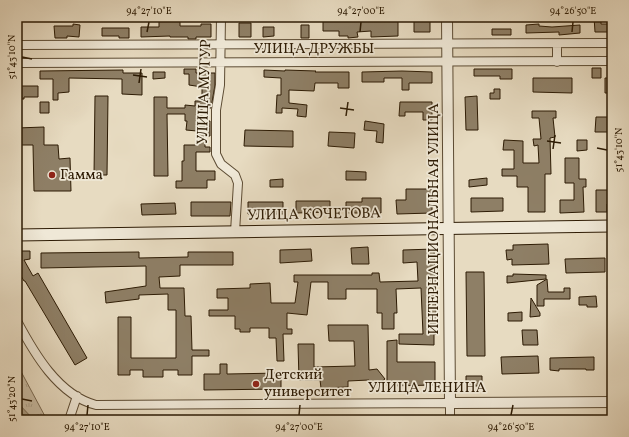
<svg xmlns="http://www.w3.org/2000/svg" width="629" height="437" viewBox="0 0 629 437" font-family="Vollkorn,serif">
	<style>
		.park { fill: url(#park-tufts); stroke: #7a6a52 }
		.water { fill: url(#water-waves); stroke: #77674f }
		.building { fill: #8e7f66; stroke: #2d1b04 }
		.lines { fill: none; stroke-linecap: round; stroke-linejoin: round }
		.minor-casing { stroke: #5c4b33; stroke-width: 10 }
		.tertiary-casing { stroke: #5c4b33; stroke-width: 12 }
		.secondary-casing { stroke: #2d1b04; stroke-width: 13 }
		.minor { stroke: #efe8d7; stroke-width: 8 }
		.tertiary { stroke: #efe8d7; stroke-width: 10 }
		.secondary { stroke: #efe8d7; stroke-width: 11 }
		.ticks { fill: none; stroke: #2d1b04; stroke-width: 1.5 }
		.poi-dot { fill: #8f2418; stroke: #efe8d7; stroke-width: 1.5 }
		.labels { text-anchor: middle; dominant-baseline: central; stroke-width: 3.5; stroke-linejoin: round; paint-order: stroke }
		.street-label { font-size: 15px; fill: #2d1b04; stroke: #efe8d7 }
		.poi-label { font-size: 15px; fill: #2d1b04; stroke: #efe8d7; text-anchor: start }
		.neatline { fill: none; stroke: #2d1b04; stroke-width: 1.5 }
		.ticks-label { font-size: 10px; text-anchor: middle; fill: #2d1b04 }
	</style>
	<defs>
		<pattern id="park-tufts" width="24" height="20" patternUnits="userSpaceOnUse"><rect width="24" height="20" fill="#c7baa1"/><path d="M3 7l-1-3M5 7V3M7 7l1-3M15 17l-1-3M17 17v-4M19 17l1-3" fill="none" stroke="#ab9f89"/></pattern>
		<pattern id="water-waves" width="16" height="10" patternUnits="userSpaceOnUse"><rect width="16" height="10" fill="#a89a81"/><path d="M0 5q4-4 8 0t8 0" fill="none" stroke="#897d67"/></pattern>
	</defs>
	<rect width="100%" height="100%" fill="#e7dbc1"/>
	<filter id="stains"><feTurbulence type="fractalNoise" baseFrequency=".005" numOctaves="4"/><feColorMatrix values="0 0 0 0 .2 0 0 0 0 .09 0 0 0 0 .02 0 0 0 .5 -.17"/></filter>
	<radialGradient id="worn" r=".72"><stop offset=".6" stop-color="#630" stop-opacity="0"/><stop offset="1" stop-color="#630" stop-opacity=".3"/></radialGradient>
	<path class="park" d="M17,364L47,420H17Z"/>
	<path class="water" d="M17,402L34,420H17Z"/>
	<path class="building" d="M330,17H348V20H367V17H398V36L371,37V31L357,32L358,37L348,38V36H339V31H323V19H330Z
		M414,17H430V32H414Z
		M594,17H601V24H612V32H595Z
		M159,20H180V26H201V24H211V37H196V39H188V37H170V36L141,37V27H159Z
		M239,23H251V37H239Z
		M73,24L80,25L79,37L67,36V38H55L54,26H73Z
		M539,24V26L552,27L580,25V33L559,35V32L526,33V25Z
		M301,25H309V38H301Z
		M263,27H274V36L263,37Z
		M102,28H129V38H119V36H102Z
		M492,29H511V35H492Z
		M592,68H601V78H592Z
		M184,69H196V73H215V85L211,108H202V121H210V136H205V147H210V152H196V171H215V180H207V188H176V181H182V161H184V145H197V131L186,130L187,121H185V114H167L168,176H154V97H167V108H185V105L195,106V101H202V87L189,85V74H184Z
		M474,69H512V79H500V76H474Z
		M123,70V73H142V95L122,94V79L69,78V92L58,93V100H53V79H40V71Z
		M264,70L285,71V70L316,71L315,72H349V88H338V83H315L314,91L289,90V103L307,105L306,117L297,116L298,109L282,108V113H276L277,95H281V78L264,77Z
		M402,71L432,72V83H409V90H402V78H384V82H362V72Z
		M153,72H165V78L153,79Z
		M533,78H572V93L533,92Z
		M605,78H612V93H605Z
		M17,86H38V97H24V99H17Z
		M494,89H500V99H490V93H494Z
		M95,96H108L107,175H94Z
		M477,96L478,130H466L465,97Z
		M40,102H49V113H40Z
		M400,102H432V120H423V112H405V116H399Z
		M532,111H556V118H553L555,137L550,138L551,174H545V212H528V187H517V176H502V169H514V150H503L504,140L523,141V163H539L538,145L534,146L533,139H541L539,118H532Z
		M596,117H612V132H595Z
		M365,121L384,124L383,143L376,142L377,131L364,130Z
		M44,127V145H58L59,159L70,158L71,191H34L33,145H17V128Z
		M245,130L293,131V147L244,146Z
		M329,132L355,133L354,148L328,146Z
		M577,140H587V150L577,151Z
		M565,158H579V179H586V187H583L584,212L560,213V200H574V183H565Z
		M346,171L366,172V180H346Z
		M487,178V185L469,187V180Z
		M283,179V187H270V180Z
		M406,189H432V213L397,214L396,200H406Z
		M596,190H612V204H607V212H596Z
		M362,198H381V213H346V202H362Z
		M471,198H503V211L471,212Z
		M296,201H330V212L296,213Z
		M191,202H231L230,216H191Z
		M248,202H283V214H248Z
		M175,203L176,214L142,215L141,204Z
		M548,244L549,264L512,265V259L507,260L506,250H513V245Z
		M368,247L369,264H352L351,248Z
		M311,249L312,261L280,263V250Z
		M434,249L437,334H434V345L399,344V334H423L421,288L396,289L397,313H394V329H382V313H377V289H346V299H328V282H311L307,315L287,313V329H292V334H283L284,361H277L276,338H269V328H250V332H240V329H235V316H209V310H228V298H217V289L250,288V284L270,283L271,303H295L298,282H294V275H372V273H379L380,282L418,281L417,262L403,263V250Z
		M19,251H30V259L24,260L33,276L38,273L87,358L75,365L25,281H24L17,269V267L20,265Z
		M139,252V258L188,257V252H233V265H180V276L159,277L160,288H184L185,316H191L192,350H209V356H192V375H178V370H163V377H143V370H130V375H118V317H131V358H176V310H168V294L139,295V299L106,303L105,292L146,286V266L41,268V253Z
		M605,258V272L566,273L565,259Z
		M466,272H484L485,356H467Z
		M513,274L546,275V279L507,283V276H513Z
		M547,279L548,292H564V288H570V299H544V306H537V285Z
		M596,296L597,307H587V305H579V297Z
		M531,298L540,313V316L530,317Z
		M522,312V321H508V313Z
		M328,325H368L369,370L377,369L385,379L376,386L371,385L369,380L348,381V387L321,388L320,380H299L298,344H314V367L355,366L354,341H329Z
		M522,330H537L538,345H523Z
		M397,340V362H435V385L387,386V341Z
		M538,356L539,373L502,374L501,357Z
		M594,357V370H586V369H559V371L550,370V358Z
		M220,364H227V374L281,373V389L204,390V374H220Z
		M466,376H482V386H466Z"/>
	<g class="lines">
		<g class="minor-casing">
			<path id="minor" d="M221,17L220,85L216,110V154L221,164L235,175L238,183L235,232
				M557,44V62
				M17,45L612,43
				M17,63L612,61
				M17,321C34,353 58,395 96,405L450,403V420
				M69,420L77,396"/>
		</g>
		<g class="tertiary-casing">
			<path id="tertiary" d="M447,17L450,403L612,402"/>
		</g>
		<g class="secondary-casing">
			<path id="secondary" d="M17,235L612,226"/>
		</g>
		<use href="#minor" class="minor"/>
		<use href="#tertiary" class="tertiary"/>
		<use href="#secondary" class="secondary"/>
	</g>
	<path class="ticks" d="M147,32L149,22M360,32L361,22M572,32L573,22M22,57L32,59M133,75L147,77M139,83L141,69M340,108L354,110M346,116L348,102M547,141L561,143M597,148L607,150M553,149L555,135M22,399L32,401M87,415L88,405M299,415L300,405M511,415L513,405"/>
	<g class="poi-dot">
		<circle cx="52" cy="175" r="4"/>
		<circle cx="256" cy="384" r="4"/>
	</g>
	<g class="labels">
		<g class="street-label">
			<text x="314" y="49">УЛИЦА ДРУЖБЫ</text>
			<text transform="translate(205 92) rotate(-88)">УЛИЦА МУГУР</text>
			<text transform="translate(314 215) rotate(-1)">УЛИЦА КОЧЕТОВА</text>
			<text transform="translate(434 219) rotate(-90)">ИНТЕРНАЦИОНАЛЬНАЯ УЛИЦА</text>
			<text x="427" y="388">УЛИЦА ЛЕНИНА</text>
		</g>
		<g class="poi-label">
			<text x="60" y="175">Гамма</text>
			<text x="264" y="375">Детский<tspan x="264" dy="17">университет</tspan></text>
		</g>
	</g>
	<rect width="629" height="437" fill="none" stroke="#e7dbc1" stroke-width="44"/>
	<rect x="22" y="22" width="585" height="393" class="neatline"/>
	<g class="ticks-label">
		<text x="149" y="14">94°27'10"E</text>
		<text x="361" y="14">94°27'00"E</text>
		<text x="573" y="14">94°26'50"E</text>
		<text transform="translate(11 57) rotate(-90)" y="4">51°43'10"N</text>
		<text transform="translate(618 150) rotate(-90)" y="4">51°43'10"N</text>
		<text transform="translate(11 399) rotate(-90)" y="4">51°43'20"N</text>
		<text x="87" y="430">94°27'10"E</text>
		<text x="299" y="430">94°27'00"E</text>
		<text x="511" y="430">94°26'50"E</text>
	</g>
	<rect width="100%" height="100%" filter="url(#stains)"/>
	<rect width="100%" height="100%" fill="url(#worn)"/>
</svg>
